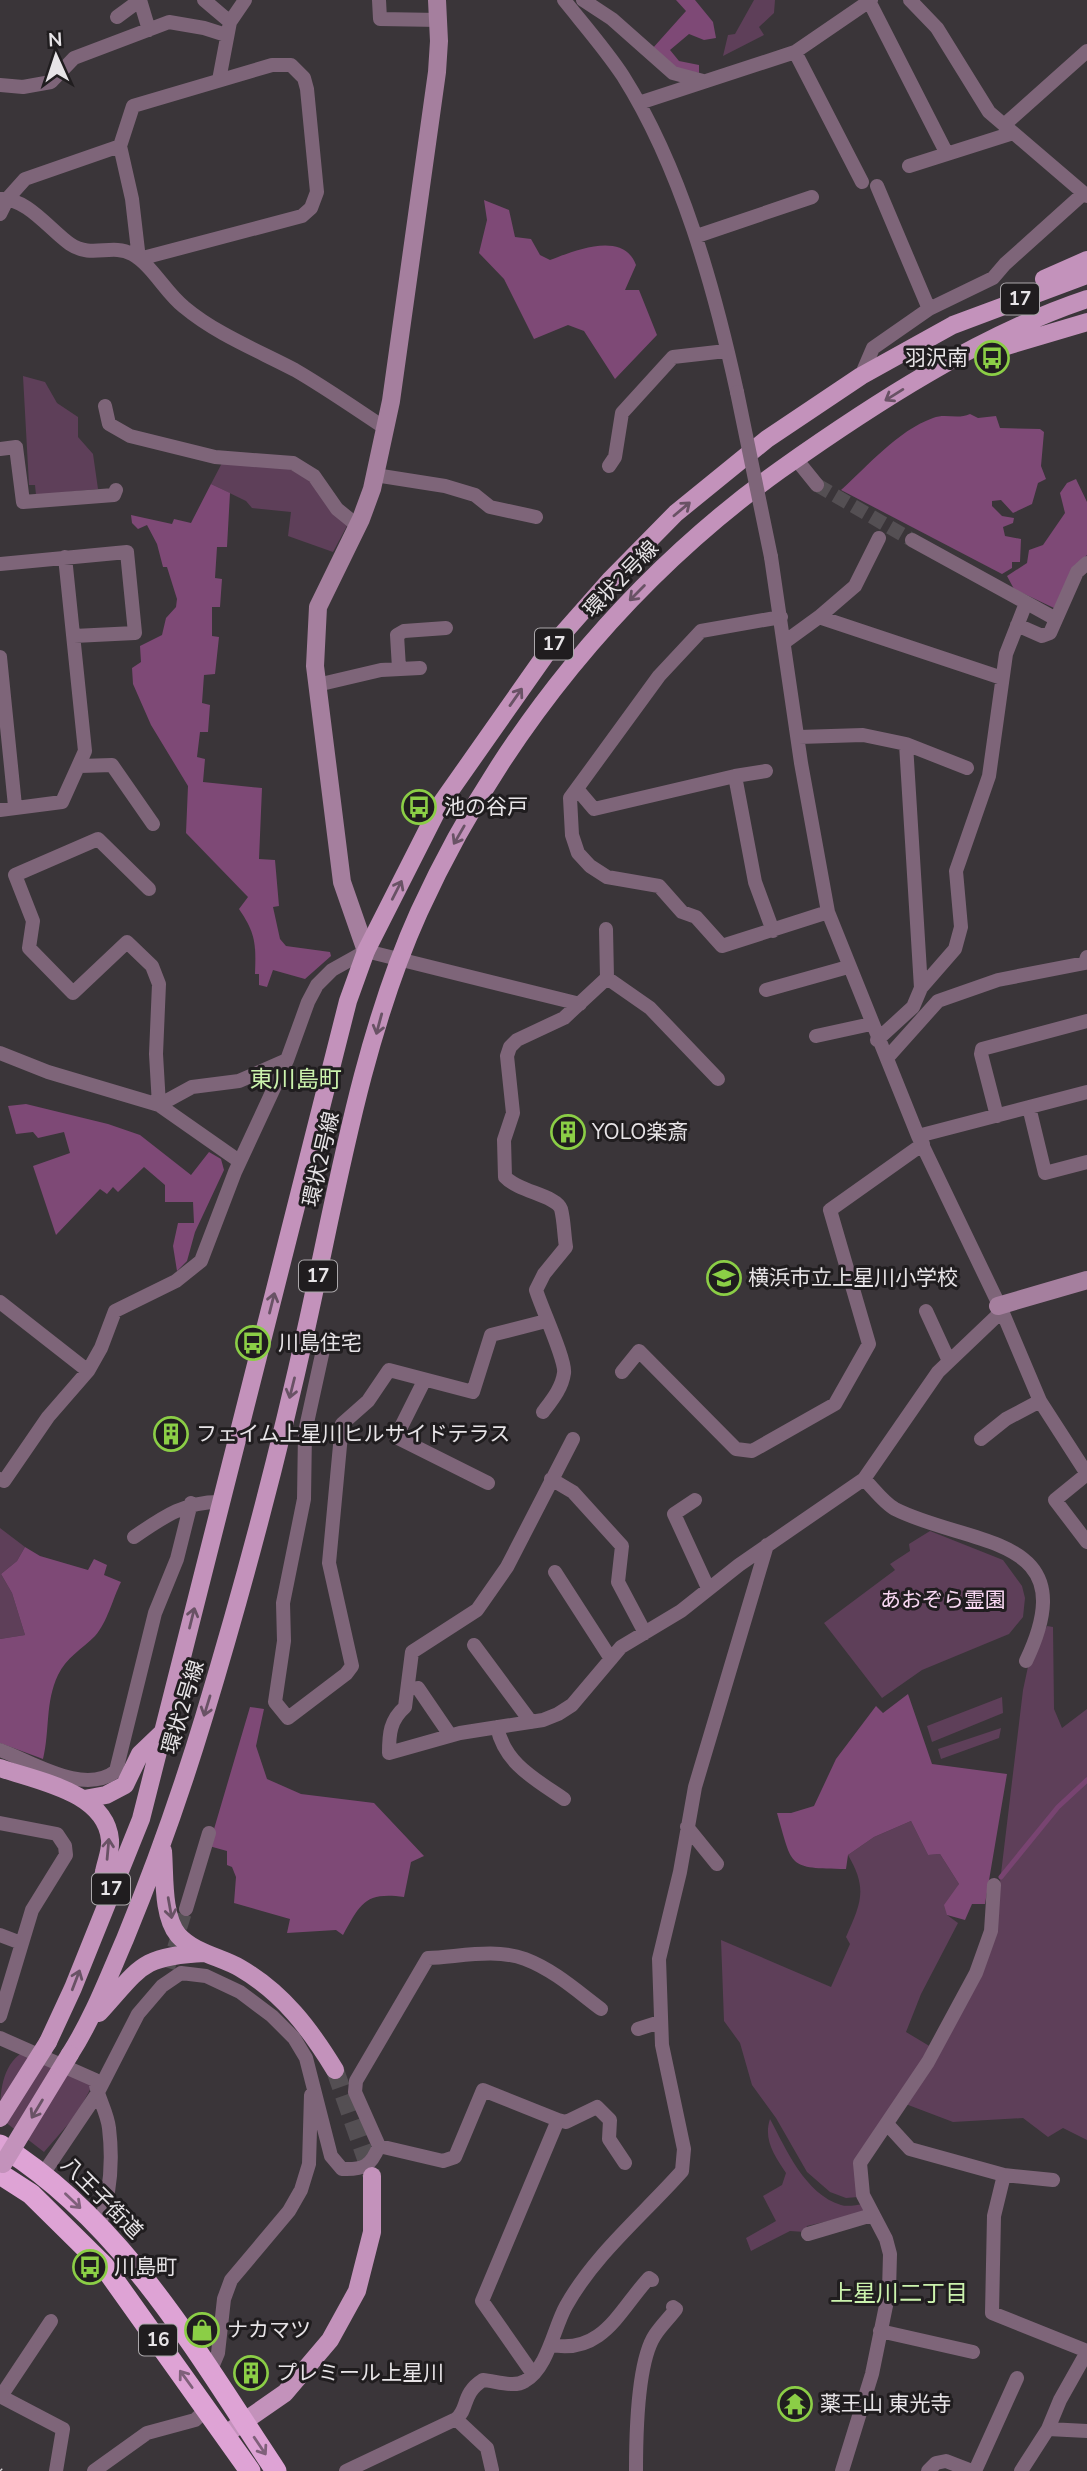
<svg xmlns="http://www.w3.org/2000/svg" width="1087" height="2471" viewBox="0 0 1087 2471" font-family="'Nunito Sans','Noto Sans JP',sans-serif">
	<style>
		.green { fill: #5e3f59 }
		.forest { fill: #7e4976 }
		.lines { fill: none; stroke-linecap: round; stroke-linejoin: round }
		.stream { stroke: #784471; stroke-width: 5 }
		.street-tunnel { stroke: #544f53; stroke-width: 14; stroke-dasharray: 14 7; stroke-linecap: butt }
		.primary-tunnel { stroke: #544f53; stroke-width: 18; stroke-dasharray: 18 9; stroke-linecap: butt }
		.street { stroke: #7e6579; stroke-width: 14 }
		.secondary { stroke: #a57f9e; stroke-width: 18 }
		.primary { stroke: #c392bb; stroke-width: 18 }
		.highway { stroke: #dea3d5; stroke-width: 21 }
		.rail { stroke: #d2cfd2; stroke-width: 5; stroke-dasharray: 10 5; stroke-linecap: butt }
		.street-bridge { stroke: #7e6579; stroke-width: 14 }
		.primary-bridge { stroke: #c392bb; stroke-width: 18 }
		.oneway { stroke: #695265 }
		.oneway2 { stroke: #7f607a }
		.labels { text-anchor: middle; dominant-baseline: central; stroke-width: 6; stroke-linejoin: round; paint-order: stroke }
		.shield { fill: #201d1f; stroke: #aba8ab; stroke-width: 2 }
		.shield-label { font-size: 19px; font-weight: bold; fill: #e7e4e7 }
		.poi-label { font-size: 21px; fill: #e7e4e7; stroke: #201d1f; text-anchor: start }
		.street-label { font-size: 21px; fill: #e7e4e7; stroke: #201d1f }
		.park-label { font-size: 21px; fill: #f8d7f2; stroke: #201d1f }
		.neighbourhood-label { font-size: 23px; fill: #cbf3ad; stroke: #201d1f }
	</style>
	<rect width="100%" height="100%" fill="#3a3539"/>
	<path class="green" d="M754,0H775L774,13L759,27L764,35L723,56L728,35L735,34Z
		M23,376L45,382L57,403L78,417V437L93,454L98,489L36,495L35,485H29Z
		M222,463L281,464L312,482L348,524L333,552L288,536L291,512L252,508L246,501L211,484Z
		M0,1528L25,1547L17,1561L1,1574L12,1593L25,1635L0,1639Z
		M930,1531L1003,1560L1022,1586L1025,1598L1023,1617L1009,1634L922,1670L882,1698L824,1623L895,1570L890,1564L910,1551L909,1544Z
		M1047,1626L1053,1627L1054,1709L1062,1728L1087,1709V2140L1063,2128L1048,2137L1023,2118L953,2122L903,2103L994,1932L1023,1690L1029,1662Z
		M1002,1697L1003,1713L932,1742L927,1726Z
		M1001,1728L999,1738L941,1759L938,1749Z
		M911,1821L928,1855L940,1854L959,1884L947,1915L958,1923L921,1994L906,2032L931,2047L857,2156L858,2197L846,2198L830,2192L807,2172L776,2118L752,2085L740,2043L724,2021L721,1940L831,1987L850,1944L846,1937C861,1903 868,1889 848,1855L874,1837Z
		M23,2052L93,2084L77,2114L44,2152L0,2118C0,2094 1,2066 23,2052Z
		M770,2119C786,2149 805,2194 841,2205C847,2207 857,2205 863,2204L867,2212L807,2226L805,2232L790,2231L751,2251L746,2238L776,2221L763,2196L782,2185L786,2173C775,2156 763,2140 770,2119Z"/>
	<path class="forest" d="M676,0H695L713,22L716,38L704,40L689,34L670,50L679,61L699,65V73L676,69L652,49L686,11Z
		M484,200L509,210L515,237L531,239L540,255L550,260C574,251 623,230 636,265L625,290H639L657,335L615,379L584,331L568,325L534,339L504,279L479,253L487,220Z
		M970,414L978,418L996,416L1000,428L1040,429L1044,432L1041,466L1046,479L1038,483L1032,504L1013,513L1001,500L992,501V506L1002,516L1014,518L1013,523L1003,527L1005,536L1021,539L1020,562H1012V568L1002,574L841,490C868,466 897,431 933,418C946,413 957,420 970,414Z
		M1076,479L1087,502V555L1074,569L1054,608L1014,589L1007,576L1027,563L1029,550L1043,545L1065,513L1060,493L1067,483Z
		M211,484L230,493L227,547H217L215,578L222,579L220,607H212V636L219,637L215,674L204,675L202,703L210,705L208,732H200L197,757L205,759L203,782L262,788L259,859L275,860L279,906L273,907L280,939L286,946L330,952L331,956L305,979L273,970L267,987L259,985V974H255C256,944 256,934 239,909L248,897L186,833L188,786L151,725L133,684L132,668L141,662L140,646L162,635L166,618L176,607L177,599L167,567H163L157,544L147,525L138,529L132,523L131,515L172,524L174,519L191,523Z
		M26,1104L108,1124L140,1135L191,1175L209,1152L221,1159L224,1170L195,1232L187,1261L177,1271L173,1246L178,1223H194L193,1202H165V1185L144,1167L118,1192L113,1187L107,1194L100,1189L56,1235L33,1166L70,1153L64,1132L38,1138L33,1132L16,1134L8,1106Z
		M25,1547L40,1556L88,1570L94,1559L107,1565L104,1575L121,1582C113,1598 107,1623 95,1636C82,1649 66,1658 58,1675C45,1702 50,1731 43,1759L0,1743V1639L25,1635L12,1593L1,1574L17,1561Z
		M908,1694L932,1764L1007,1774L985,1904H972L965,1920L947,1915L944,1905L959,1884L940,1854L928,1855L911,1821L874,1837L848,1855L846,1869C787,1868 793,1868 777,1813H791L814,1806L836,1759L876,1706L883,1713Z
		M250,1707L264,1709L256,1746L267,1779L301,1794L374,1803L424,1856L411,1862L404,1897C365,1892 361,1903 343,1935L336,1930L287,1933L290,1919L234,1903L236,1877L232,1867L227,1865V1851L209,1846Z"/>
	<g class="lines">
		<path class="stream" d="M1001,1877L1058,1807L1087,1780"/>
		<path class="street-tunnel" d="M817,485L912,540
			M168,1968L186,1909"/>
		<path class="primary-tunnel" d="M335,2070L372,2176"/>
		<path class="street" d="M140,0L149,30
			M204,0L230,22
			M379,0L380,19L439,20
			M564,0C584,25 606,50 623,76C681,168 714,287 737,392
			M583,0L612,19L673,73L703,81
			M910,0L937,28L989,112L1087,196
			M869,1L947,154
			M117,17L140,0
			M795,52L862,182
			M272,65H291L304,78L307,89L317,192L311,208L302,216L139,259L132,199L120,146L133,106Z
			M219,80L230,22L245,0
			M0,85L23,87L51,82L74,58L169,22L204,28L226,35
			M639,103L795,52L871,0
			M1004,125L1087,51
			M909,166L1013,133
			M877,186L929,309
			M0,199C26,197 50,230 70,244C92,259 111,243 132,254C153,266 165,292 184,307C216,334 259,351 295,370C326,388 356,409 385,428
			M0,214L8,198L25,179L120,146
			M697,236L812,197
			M861,376L873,348L929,309L993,278L1005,264L1084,193
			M105,406L109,424L130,436L215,457L293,463L314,476L337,509L358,526
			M0,449L16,447L23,502L114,495L116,490
			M796,459L817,485
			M609,466L615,457L622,413L673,357L726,351
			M375,475L445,486L475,495L490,507L536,517
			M912,540L1056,619
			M771,557L801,763L828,912L918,1136L1002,1311L1040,1401L1087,1474
			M0,564L127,552L135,633L74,636
			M781,617L701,631L659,676L570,798L572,835L578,853L590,866L607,877L659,886L682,912L696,917L722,946L828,912
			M819,617L855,586L879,538
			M1017,625L1042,636L1050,633L1077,572L1087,563
			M786,641L819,617L1002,678
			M0,657L15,806
			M399,668L397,635L404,631L446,628
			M317,685L381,670L420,668
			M799,737L863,735L906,744L967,768
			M906,744L921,988
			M80,766L112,765L153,824
			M766,771L735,776L755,882L773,931
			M577,789L594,809L735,776
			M0,810L62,802L85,751L65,557
			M149,889L98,839L15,875L33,921L29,948L73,993L127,942L152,966L159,984L156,1054L159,1105L239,1161
			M607,978L650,1008L718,1079
			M766,990L848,967
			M816,1036L871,1024
			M877,1040L913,1007L921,988L955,949L961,927L956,871L989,776L1006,654L1026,603
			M0,1053L48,1072L159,1105L192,1087L239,1081L287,1060
			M887,1058L938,1001L998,980L1085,963L1087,957
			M1029,1107L1045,1173L1087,1162
			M997,1116L981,1054L982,1049L1087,1021
			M918,1136L1087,1092
			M0,1302L88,1371
			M926,1311L949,1361
			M1002,1311L938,1372L864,1479C873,1488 884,1503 895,1509C970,1547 1087,1533 1026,1661
			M304,1340L323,1350L305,1432L304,1499L283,1603L284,1641L275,1702L288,1718L346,1674L352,1666L329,1563L342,1424L368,1401L389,1370L473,1392L491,1335L546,1321
			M622,1372L639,1351L736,1449L752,1451L835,1404L869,1344L830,1210L923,1144
			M424,1381L396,1437L488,1483
			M543,1412C552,1400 562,1388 564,1373C566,1360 541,1307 536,1290L544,1274L566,1247C564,1235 564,1220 561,1209C556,1195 519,1192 505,1177L504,1140L513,1113L507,1056L510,1047L517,1040L564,1018L607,978L606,929
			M573,1439L507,1567L477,1610L412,1652L405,1707C390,1720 389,1734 389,1753L460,1733L543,1720L558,1714L572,1705L621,1647L681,1611L739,1565L864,1479
			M981,1439L1006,1419L1040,1401
			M1087,1474L1055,1500L1087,1542
			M0,1479L4,1481L48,1417L88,1371L101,1348L115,1311L176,1281L201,1261L235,1172L287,1060L308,1002L317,985L332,970L366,951L580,1004
			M551,1479L573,1492L622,1546L618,1582L645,1633
			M695,1500L674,1514L708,1588
			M134,1537C163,1517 185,1501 222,1502
			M555,1572L611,1659
			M474,1645L531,1722
			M418,1688L450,1735
			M497,1727C505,1764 535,1779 564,1799
			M0,1750C33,1762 84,1796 116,1771L155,1613L177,1559L191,1503
			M0,1823L57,1834L65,1846L66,1855L32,1910L0,2016
			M687,1827L717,1864
			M186,1909L209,1833
			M0,1935L21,1943
			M638,2029L660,2022
			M0,2038L95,2080C97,2097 107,2111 109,2128C113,2161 110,2196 99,2227
			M558,2120L566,2122L597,2107L610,2120L609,2139L625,2163
			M888,2125L910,2149L1004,2175
			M379,2146L443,2161L455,2157L483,2090L558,2120L482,2301L533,2374
			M43,2174L97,2094L138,2014L162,1986L181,1973L206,1976L240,1992L272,2016L294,2038L306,2058L331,2156L342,2169C364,2170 371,2166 379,2146L355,2092L356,2081L428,1958C458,1957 496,1948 525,1959C554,1970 577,1991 601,2009
			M1053,2180L1004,2175L994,2216L992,2313L1087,2351
			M808,2234L872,2215
			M880,2331L973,2352
			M551,2345C603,2355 620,2309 649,2278L652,2280
			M210,2372L218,2353L224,2299L231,2280L289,2211L301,2190L309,2164L311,2095
			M0,2396L63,2429L56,2471
			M1,2396L51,2321
			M456,2419L487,2448L492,2470
			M1048,2429L1060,2400L1087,2352
			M94,2471L147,2433L195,2420L208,2408
			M346,2471L456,2419C469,2409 461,2394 483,2380C496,2381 514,2388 525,2381C548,2368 554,2327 566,2306C595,2254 643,2215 682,2171L684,2149L662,2045L659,1959L680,1872L695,1787L767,1545
			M636,2471C636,2437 637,2362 655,2335C661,2326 670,2317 676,2309L673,2307
			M842,2471L872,2374L889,2291L890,2254L886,2239L863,2195L860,2163L928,2062L976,1973L991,1931L994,1885
			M928,2471L936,2463L946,2461L972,2471
			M975,2471L1017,2378
			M1021,2471L1048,2429L1087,2431"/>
		<path class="secondary" d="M366,951L342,882L315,666L318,607L361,519L372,489L391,401L437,72L439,41L437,0
			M998,1306L1087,1280"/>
		<path class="primary" d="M1044,279L1087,260
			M983,353L1087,322
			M0,1768C37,1781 106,1792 110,1840C111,1851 106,1861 104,1872C102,1880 103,1890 103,1899
			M84,1799L106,1795L125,1785L140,1754L162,1733
			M163,1851C165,1875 162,1916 178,1935C194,1953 221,1957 240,1968C283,1993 310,2029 335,2070
			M99,2013C141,1967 140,1956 205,1953
			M48,2042L73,1988L141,1819L348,1001L366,951L440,805L551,647L611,579L676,513L767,439L861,376L953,325L1087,275
			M70,2054C93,2018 108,1978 125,1939C155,1866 181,1793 204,1717C243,1588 278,1457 307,1325C337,1190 362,1038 419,912C499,737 624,582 780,470C872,405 979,335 1087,299
			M226,2434L285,2393L330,2340L357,2291L372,2232V2176"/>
		<path class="highway" d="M0,2145C123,2221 198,2354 276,2471
			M0,2174L31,2194L104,2266L250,2471"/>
		<path class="rail" d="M0,2470L1,2471"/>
		<path class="street-bridge" d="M737,392L771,557"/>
		<path class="primary-bridge" d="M0,2118L48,2042
			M3,2164L70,2054"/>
	</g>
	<defs><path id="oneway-shaft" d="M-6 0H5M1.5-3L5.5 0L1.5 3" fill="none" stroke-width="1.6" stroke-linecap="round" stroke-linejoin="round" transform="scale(1.75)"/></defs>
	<g class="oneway">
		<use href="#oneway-shaft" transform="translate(894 395) rotate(148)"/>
		<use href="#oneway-shaft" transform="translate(682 509) rotate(-40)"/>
		<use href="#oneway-shaft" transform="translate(637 593) rotate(135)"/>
		<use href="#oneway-shaft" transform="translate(516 697) rotate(-55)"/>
		<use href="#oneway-shaft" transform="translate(459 835) rotate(120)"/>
		<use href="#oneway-shaft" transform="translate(397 890) rotate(-63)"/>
		<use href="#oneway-shaft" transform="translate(379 1024) rotate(105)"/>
		<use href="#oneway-shaft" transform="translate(272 1303) rotate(-76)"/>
		<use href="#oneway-shaft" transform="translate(292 1388) rotate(104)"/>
		<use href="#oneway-shaft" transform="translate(192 1618) rotate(-76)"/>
		<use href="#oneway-shaft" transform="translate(207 1706) rotate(107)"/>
		<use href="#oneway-shaft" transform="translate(108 1849) rotate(-85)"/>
		<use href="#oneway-shaft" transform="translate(170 1908) rotate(80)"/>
		<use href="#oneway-shaft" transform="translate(76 1980) rotate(-69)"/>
		<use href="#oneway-shaft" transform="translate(37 2109) rotate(121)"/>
	</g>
	<g class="oneway2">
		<use href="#oneway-shaft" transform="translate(73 2201) rotate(44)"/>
		<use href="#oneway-shaft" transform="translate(186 2379) rotate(-126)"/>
		<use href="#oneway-shaft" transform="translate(260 2446) rotate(56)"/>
	</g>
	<defs>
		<g id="bus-ring" transform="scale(1.75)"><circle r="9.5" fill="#201d1f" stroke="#8bce46" stroke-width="1.5"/><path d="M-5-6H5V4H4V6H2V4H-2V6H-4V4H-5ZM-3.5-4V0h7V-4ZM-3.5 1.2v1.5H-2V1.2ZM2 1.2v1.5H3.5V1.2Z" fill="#8bce46"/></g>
		<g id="building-ring" transform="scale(1.75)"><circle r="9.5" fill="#201d1f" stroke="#8bce46" stroke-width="1.5"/><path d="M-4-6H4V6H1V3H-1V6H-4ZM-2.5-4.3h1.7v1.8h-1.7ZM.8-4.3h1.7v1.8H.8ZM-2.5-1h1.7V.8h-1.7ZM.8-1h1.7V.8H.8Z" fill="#8bce46"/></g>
		<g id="school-ring" transform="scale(1.75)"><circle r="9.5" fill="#201d1f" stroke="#8bce46" stroke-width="1.5"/><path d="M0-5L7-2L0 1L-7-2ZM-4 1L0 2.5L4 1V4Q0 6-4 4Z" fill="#8bce46"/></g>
		<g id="shop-ring" transform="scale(1.75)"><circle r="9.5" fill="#201d1f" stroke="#8bce46" stroke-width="1.5"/><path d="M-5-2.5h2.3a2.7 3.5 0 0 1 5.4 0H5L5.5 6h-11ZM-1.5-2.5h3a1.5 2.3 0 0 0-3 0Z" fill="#8bce46"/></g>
		<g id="temple-ring" transform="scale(1.75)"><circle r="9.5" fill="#201d1f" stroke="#8bce46" stroke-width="1.5"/><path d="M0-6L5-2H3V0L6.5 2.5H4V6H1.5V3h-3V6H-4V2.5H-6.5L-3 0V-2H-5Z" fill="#8bce46"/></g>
	</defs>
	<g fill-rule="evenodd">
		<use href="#bus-ring" x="992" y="358"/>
		<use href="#bus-ring" x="419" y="807"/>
		<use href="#building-ring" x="568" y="1132"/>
		<use href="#school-ring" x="724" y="1278"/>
		<use href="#bus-ring" x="253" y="1343"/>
		<use href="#building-ring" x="171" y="1434"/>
		<use href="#bus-ring" x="90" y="2267"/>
		<use href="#shop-ring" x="202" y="2330"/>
		<use href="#building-ring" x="251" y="2373"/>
		<use href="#temple-ring" x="795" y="2404"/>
	</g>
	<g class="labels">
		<g class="shield">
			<rect x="1001" y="283.5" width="38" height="31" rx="5"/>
			<rect x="535" y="628.5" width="38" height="31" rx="5"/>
			<rect x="299" y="1260.5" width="38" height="31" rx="5"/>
			<rect x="92" y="1873.5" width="38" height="31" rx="5"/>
			<rect x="139" y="2324.5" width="38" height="31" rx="5"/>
		</g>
		<g class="shield-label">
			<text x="1020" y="299">17</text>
			<text x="554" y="644">17</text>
			<text x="318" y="1276">17</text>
			<text x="111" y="1889">17</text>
			<text x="158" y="2340">16</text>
		</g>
		<g class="poi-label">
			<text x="968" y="358" text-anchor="end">羽沢南</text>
			<text x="444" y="807">池の谷戸</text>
			<text x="592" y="1132">YOLO楽斎</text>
			<text x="748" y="1278">横浜市立上星川小学校</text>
			<text x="278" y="1343">川島住宅</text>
			<text x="196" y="1434">フェイム上星川ヒルサイドテラス</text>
			<text x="114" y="2267">川島町</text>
			<text x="227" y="2330">ナカマツ</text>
			<text x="276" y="2373">プレミール上星川</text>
			<text x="820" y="2404">薬王山 東光寺</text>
		</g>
		<g class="street-label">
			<text transform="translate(621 579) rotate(-46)">環状2号線</text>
			<text transform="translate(321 1159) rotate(-77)">環状2号線</text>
			<text transform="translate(183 1707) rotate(-73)">環状2号線</text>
			<text transform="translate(102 2198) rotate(45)">八王子街道</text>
		</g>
		<g class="park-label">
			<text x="943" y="1600">あおぞら霊園</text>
		</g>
		<g class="neighbourhood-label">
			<text x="296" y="1079">東川島町</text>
			<text x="899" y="2293">上星川二丁目</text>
		</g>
	</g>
	<g transform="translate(56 56) rotate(357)" stroke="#201d1f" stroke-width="5" paint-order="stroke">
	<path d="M0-5L12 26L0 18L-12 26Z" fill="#e7e4e7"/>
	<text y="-10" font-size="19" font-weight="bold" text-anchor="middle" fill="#e7e4e7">N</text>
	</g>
</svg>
